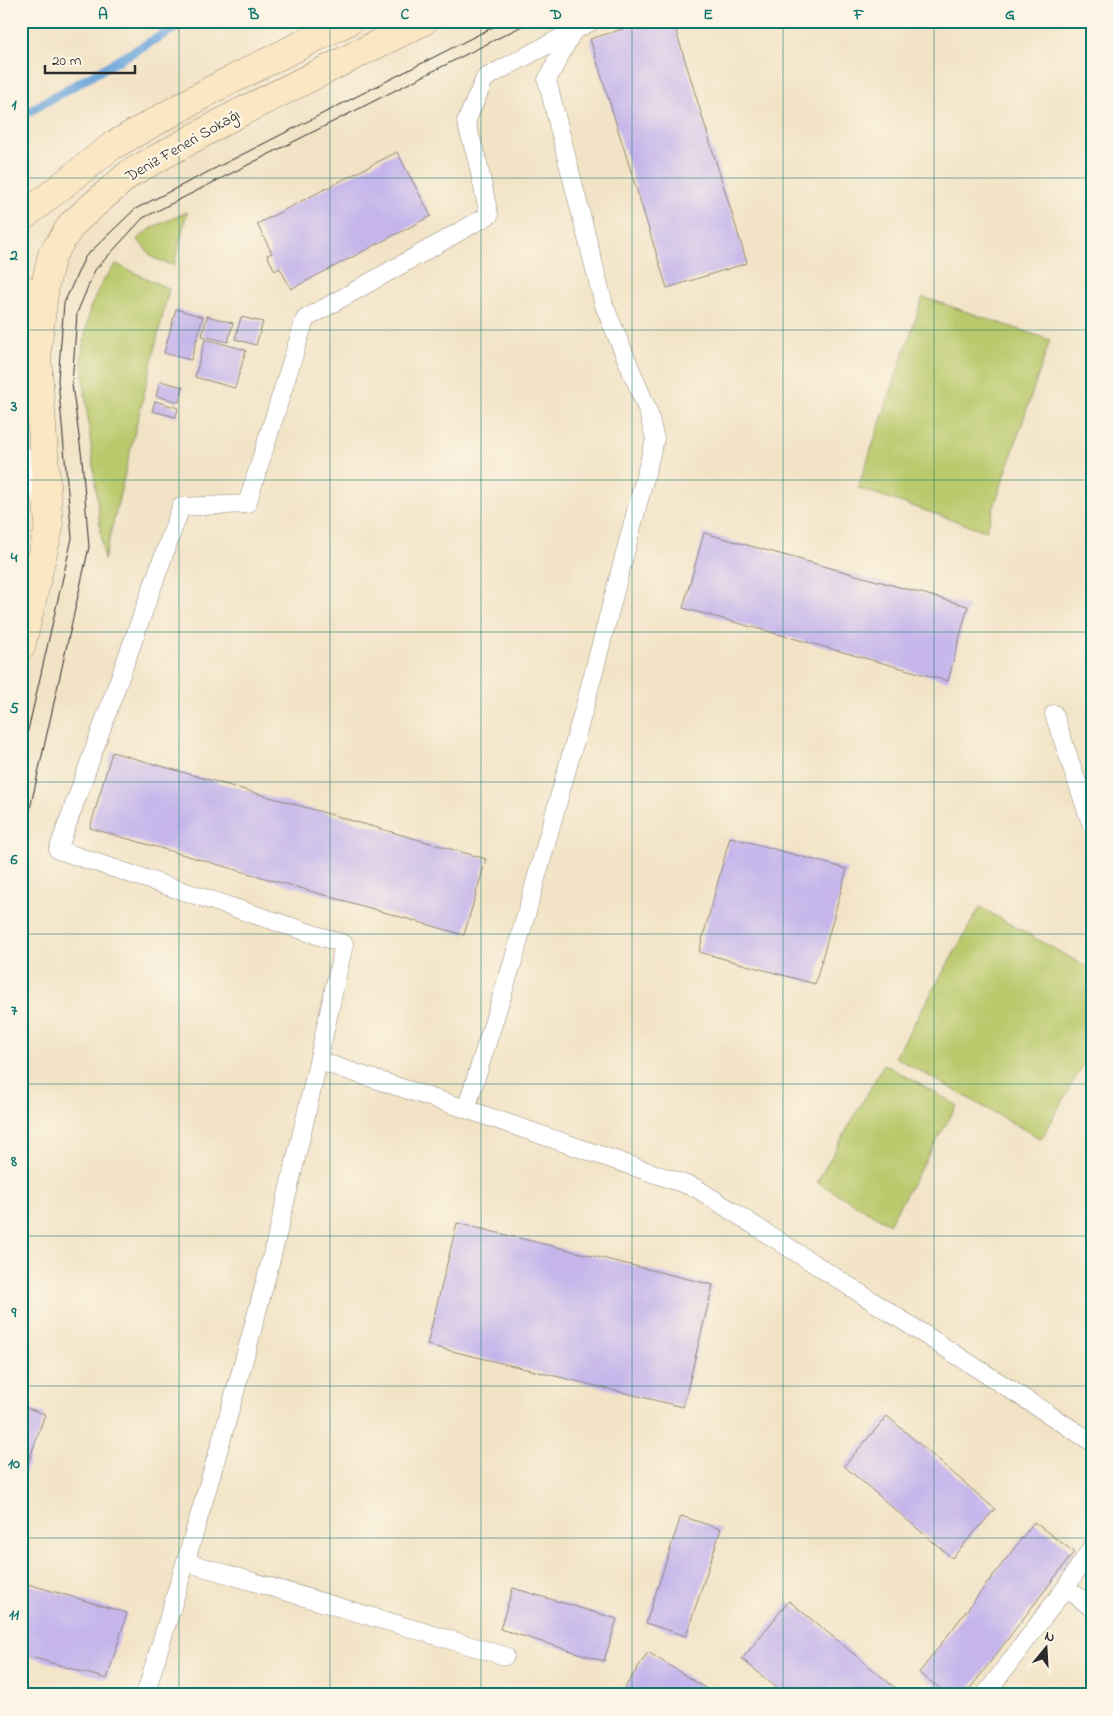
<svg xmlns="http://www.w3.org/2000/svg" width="1113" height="1716" viewBox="0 0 1113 1716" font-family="'Indie Flower',sans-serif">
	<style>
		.green { fill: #bac96c; stroke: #727a4c }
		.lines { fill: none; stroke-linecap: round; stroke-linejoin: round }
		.stream { stroke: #6ca6db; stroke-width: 9 }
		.building { fill: #c5b5eb }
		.lane-casing { stroke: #8e8778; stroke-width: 19 }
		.secondary-casing { stroke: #8e8778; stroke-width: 29 }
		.lane { stroke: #fff; stroke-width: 18 }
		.secondary { stroke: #fbe7c3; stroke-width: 28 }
		.tram { stroke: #2b2b2b; stroke-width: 1 }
		.grid { fill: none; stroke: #0f766e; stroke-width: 1; stroke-opacity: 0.55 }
		.labels { text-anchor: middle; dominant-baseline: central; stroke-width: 4.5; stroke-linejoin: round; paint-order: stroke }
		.street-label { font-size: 16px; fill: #2b2b2b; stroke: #fcf5e5 }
		.neatline { fill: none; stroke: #0f766e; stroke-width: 2 }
		.grid-label { font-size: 16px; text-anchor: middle; font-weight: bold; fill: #0f766e }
	</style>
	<rect width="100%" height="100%" fill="#fcf5e5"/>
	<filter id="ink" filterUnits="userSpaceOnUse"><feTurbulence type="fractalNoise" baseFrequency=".02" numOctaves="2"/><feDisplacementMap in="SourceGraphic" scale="10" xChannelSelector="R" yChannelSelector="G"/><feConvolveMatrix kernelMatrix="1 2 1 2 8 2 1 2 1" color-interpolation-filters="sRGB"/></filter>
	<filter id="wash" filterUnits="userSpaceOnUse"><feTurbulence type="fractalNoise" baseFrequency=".0096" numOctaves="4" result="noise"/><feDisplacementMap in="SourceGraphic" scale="20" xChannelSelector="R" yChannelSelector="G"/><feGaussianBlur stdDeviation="1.12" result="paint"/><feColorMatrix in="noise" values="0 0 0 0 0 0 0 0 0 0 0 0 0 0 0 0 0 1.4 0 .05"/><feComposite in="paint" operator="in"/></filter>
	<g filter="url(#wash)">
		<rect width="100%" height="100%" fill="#f2e3c6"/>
		<path class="green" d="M187,212L174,266L153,258L137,239L155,226Z
			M116,264L169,289L104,561L81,357L90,308L102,282Z
			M923,297L1050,340L986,531L858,488Z
			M980,907L1092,970V1049L1041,1139L895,1057Z
			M884,1064L957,1105L889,1224L817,1182Z"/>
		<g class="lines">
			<path class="stream" d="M21,116L187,21"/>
		</g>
		<g id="blocks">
			<path class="building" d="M649,21H673L747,263L667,288L590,39Z
				M397,152L431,216L291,289L280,268L275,271L267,255L272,253L257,224Z
				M176,309L203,317L191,360L164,353Z
				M207,316L233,323L228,342L202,336Z
				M241,317L263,322L256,345L235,339Z
				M205,339L246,350L235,388L195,377Z
				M160,381L183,387L179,402L156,396Z
				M155,401L178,408L176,417L152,411Z
				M704,533L968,606L948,681L683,608Z
				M112,752L486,859L464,935L90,828Z
				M730,837L847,869L815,984L699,952Z
				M457,1223L713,1285L683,1407L427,1345Z
				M21,1406L45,1414L22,1481H21Z
				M887,1416L995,1509L952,1558L844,1466Z
				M681,1516L721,1529L686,1636L646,1623Z
				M1034,1522L1074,1552L965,1695H949L919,1673Z
				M21,1582L127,1613L107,1679L21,1654Z
				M513,1588L617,1619L604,1661L500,1629Z
				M789,1601L904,1695H785L742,1659Z
				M648,1652L716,1695H620Z
				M513,1688L535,1694V1695H511Z"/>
		</g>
	</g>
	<g filter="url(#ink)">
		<use href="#blocks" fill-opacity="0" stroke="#8e8778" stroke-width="1"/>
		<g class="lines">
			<g class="lane-casing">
				<path id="lane" d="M21,452L39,492L40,497
					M1054,714L1092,826
					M319,1061L466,1109L696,1188L1092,1442
					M466,1109L513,961L585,705L655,439L648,411L604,305L547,80L574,29
					M186,1562L505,1656
					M1066,1587L1092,1608
					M145,1695C187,1559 228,1423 264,1286C294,1173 319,1058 344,944L58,850L181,507L247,504L305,319L489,215L477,159L466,122L485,78L592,21
					M985,1695L1066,1587L1092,1547"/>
			</g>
			<g class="secondary-casing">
				<path id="secondary" d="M21,218L112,146L213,89L349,21
					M21,287C31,297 32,313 35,326L49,527L21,647
					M21,377L29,369L37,349L45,285L52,255L72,224L97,202L129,174L237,114L424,21"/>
			</g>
			<use href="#lane" class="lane"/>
			<use href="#secondary" class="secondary"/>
			<path class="tram" d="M21,761L72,538L58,380L64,303L85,257L135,209L505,21
				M21,849L89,547L82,459L72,384L77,313L95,270L143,218L532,21"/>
		</g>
	</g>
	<path class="grid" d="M179,21V1695M330,21V1695M481,21V1695M632,21V1695M783,21V1695M934,21V1695M21,178H1092M21,330H1092M21,480H1092M21,632H1092M21,782H1092M21,934H1092M21,1084H1092M21,1236H1092M21,1386H1092M21,1538H1092"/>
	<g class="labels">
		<g class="street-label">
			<text transform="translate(183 146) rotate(-30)">Deniz Feneri Sokağı</text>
		</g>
	</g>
	<rect width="1113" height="1716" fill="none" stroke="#fcf5e5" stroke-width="55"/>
	<g transform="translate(1046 1648) rotate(18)" stroke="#fcf5e5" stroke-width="4" paint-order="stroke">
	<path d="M0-4L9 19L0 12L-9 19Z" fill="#2b2b2b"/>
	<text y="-8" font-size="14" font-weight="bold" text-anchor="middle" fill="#2b2b2b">N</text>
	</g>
	<path d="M45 65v8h90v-8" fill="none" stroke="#2b2b2b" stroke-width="2.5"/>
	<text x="52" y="65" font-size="15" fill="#2b2b2b" stroke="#fcf5e5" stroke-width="4" paint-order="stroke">20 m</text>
	<rect x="28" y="28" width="1058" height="1660" class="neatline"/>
	<g class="grid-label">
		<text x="103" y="19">A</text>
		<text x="254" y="19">B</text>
		<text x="405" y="19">C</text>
		<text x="556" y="19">D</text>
		<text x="708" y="19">E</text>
		<text x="859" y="19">F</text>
		<text x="1010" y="19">G</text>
		<text x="14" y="109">1</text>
		<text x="14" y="260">2</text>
		<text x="14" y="411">3</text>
		<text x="14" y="562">4</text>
		<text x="14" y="713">5</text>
		<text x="14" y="864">6</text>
		<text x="14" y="1015">7</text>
		<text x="14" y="1166">8</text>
		<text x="14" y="1317">9</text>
		<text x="14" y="1468">10</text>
		<text x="14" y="1619">11</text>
	</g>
</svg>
